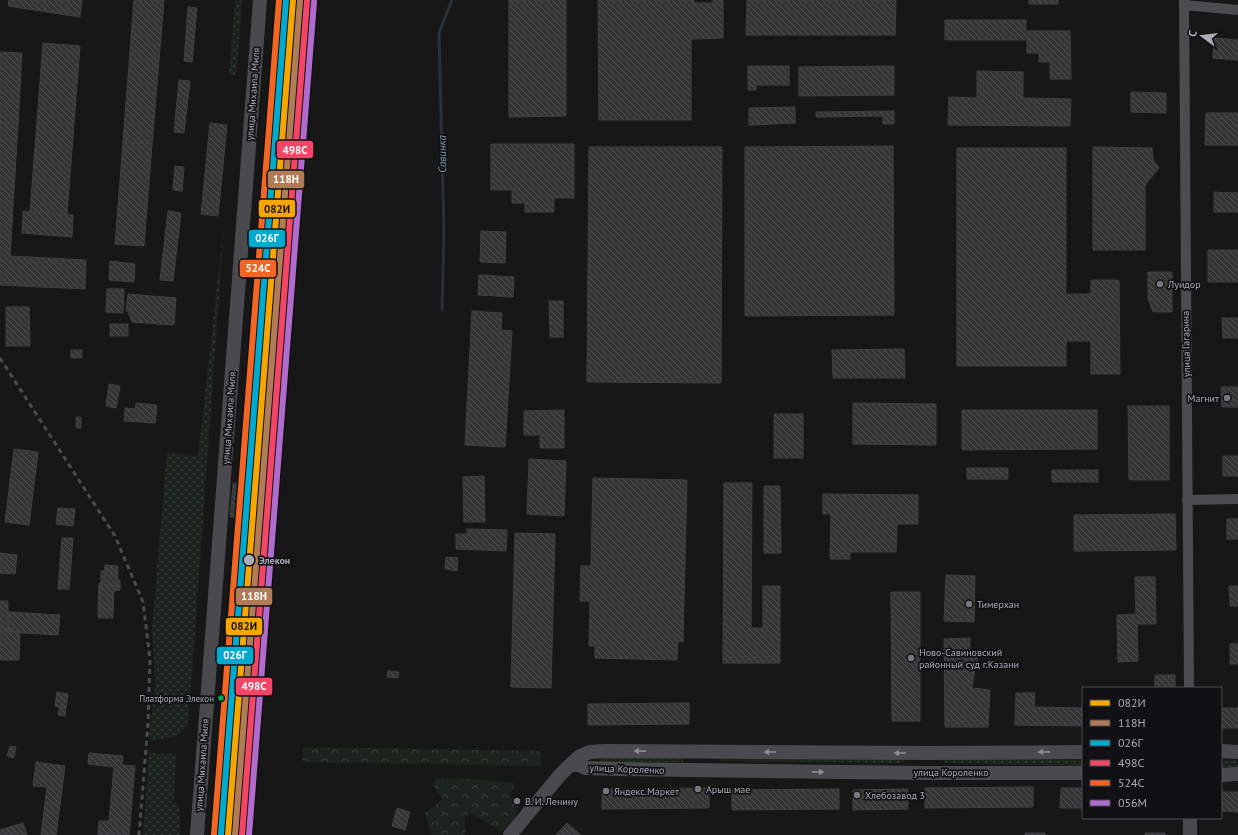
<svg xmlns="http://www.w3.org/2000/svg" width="1238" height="835" viewBox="0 0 1238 835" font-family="'PT Sans',sans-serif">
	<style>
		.grass { fill: url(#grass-dots) }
		.forest { fill: url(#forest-crowns) }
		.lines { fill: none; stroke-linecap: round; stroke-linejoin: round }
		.stream { stroke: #2a3239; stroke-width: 3 }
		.building { fill: url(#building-back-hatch); stroke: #3f4043 }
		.street { stroke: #4b4c50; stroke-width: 10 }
		.secondary { stroke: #4a4a4e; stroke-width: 14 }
		.rail { stroke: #4b4c4f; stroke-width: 3; stroke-dasharray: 5 4; stroke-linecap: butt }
		.rail-1-casing { stroke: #111113; stroke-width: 9 }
		.rail-2-casing { stroke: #111113; stroke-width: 9 }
		.rail-3-casing { stroke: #111113; stroke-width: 9 }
		.rail-4-casing { stroke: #111113; stroke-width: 9 }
		.rail-5-casing { stroke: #111113; stroke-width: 9 }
		.rail-6-casing { stroke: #111113; stroke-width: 9 }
		.rail-1 { stroke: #f7a600; stroke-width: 6 }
		.rail-2 { stroke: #b07c57; stroke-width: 6 }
		.rail-3 { stroke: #00a9ce; stroke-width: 6 }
		.rail-4 { stroke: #f34667; stroke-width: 6 }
		.rail-5 { stroke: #f26522; stroke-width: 6 }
		.rail-6 { stroke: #b06ccc; stroke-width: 6 }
		.oneway { fill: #8c8f98 }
		.poi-dot { fill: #757880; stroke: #111113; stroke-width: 1.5 }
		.stop-dot { fill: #a8adb8; stroke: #111113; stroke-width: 1.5 }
		.bus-dot { fill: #00a651; stroke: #111113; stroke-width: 1.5 }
		.labels { text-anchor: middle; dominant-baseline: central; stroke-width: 3.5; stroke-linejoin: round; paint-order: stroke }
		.bus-label { font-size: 9px; fill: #a8adb8; stroke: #111113; text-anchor: end }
		.street-label { font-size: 10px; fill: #a8adb8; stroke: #111113 }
		.poi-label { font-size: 10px; fill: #a8adb8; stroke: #111113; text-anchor: start }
		.stop-label { font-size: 10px; font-weight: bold; fill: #a8adb8; stroke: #111113; text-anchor: start }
		.water-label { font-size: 11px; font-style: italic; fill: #7f9bb3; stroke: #111113 }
		.line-badge { stroke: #111113; stroke-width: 1.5 }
		.badge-label { font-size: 11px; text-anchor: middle; font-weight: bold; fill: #fff }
		.pale-badge-label { font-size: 11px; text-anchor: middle; font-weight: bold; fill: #111 }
	</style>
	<defs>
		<pattern id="grass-dots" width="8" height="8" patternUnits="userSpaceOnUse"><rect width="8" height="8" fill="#1d241e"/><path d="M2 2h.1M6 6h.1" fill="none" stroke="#3b413d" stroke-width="1.8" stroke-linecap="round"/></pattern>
		<pattern id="forest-crowns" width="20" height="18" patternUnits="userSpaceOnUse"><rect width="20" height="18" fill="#1d241e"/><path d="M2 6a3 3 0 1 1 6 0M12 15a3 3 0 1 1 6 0" fill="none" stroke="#3b413d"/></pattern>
		<pattern id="building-back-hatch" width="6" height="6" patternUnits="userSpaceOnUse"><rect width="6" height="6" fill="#353536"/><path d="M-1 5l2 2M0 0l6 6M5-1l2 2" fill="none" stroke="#4f5051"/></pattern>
	</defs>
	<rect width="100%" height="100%" fill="#171717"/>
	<path class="grass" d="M235,0H242L237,71L234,75H229Z
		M224,225L189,714L187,727L177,736L149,741L155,683L152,627L167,453L198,456Z
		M149,753L176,754L174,802L179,805L180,835H143Z
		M599,757L683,758V762H599Z
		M720,757L904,759L905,761L903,763L721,761Z
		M945,758L1083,760V766L945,763Z
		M1238,760V769H1221V761Z"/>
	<path class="forest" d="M303,747L541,751V766L303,762Z
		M435,779H475L514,783L511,795L518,806L514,821L501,831L472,814L465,816V835H431L425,813L437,804L442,798L434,787Z"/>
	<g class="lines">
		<path class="stream" d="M442,310L444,232L439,33L452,0"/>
	</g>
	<path class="building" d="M9,0H82L80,17L8,6Z
		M134,0H164L152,144L123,142Z
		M509,0H566V116L509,117Z
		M598,0H694V3H713V0H723V38L691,39V120H599Z
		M747,0H896L895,35H746Z
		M1029,0H1058V4H1029Z
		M188,7L197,8L192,62L184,61Z
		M945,20H1026V31H1070L1071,79H1050V62H1039V53H1027V40H945Z
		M1214,38L1238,40V60L1213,58Z
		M43,43L80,46L67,214L30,212Z
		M0,52L22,53L18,124L0,123Z
		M748,66H789V85H756V90H748Z
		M894,66V95L799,96V67Z
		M977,71L1023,72V98L1071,99L1070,126L948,125L949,97L977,98Z
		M179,80L190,81L184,133L174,132Z
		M1131,92L1166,93V113L1131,112Z
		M795,107V123L749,125V108Z
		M894,111V124H883V116L816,117V112Z
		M1206,113H1238V145H1205Z
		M0,123L18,124L10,256L86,260L85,289L0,285Z
		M210,123L227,125L218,216L201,214Z
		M123,142L152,144L144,246L115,244Z
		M491,144H574V198H554V212H525V203H512V190H491Z
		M893,146L894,315L745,316V147Z
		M589,147H722L721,383L587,382Z
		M1093,147L1152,148L1153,160L1159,168L1145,185V250H1093Z
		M957,148H1066V294H1091V280H1119L1120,374H1091V341H1066V366H957Z
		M175,166L184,167L182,191L173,190Z
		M1214,192L1238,193V212H1214Z
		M23,211L73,215L72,237L22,233Z
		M168,211L181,213L173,281L160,280Z
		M481,231L506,232L505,263L480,262Z
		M1208,250H1238V282H1208Z
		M110,261L135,264L134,282L109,280Z
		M1148,272H1172V312H1153L1148,299Z
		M479,275L514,277L513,297L478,295Z
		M107,289H124L123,313L106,312Z
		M128,294L176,298L174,325L132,322L128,311H126Z
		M549,301H563V337H550Z
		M6,307H29L30,346H6Z
		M472,311L502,313L501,330L512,331L505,447L465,445Z
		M1222,318H1238V338H1223Z
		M110,324H128V336H110Z
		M904,349L905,378H833L832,350Z
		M71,350H82V358H71Z
		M109,384L120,386L116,408L106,406Z
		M1221,387H1238V407H1222Z
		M136,403L157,405L155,423L124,421L125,408L135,409Z
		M853,403L936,404V445L853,444Z
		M1128,406H1169V480H1129Z
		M564,410V448H540V435H524V411Z
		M962,410H1097V449L962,450Z
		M774,414H803V458H774Z
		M76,417H81V428H76Z
		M14,449L38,452L29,525L5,522Z
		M1223,456H1238V476H1223Z
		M529,459L566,461L564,516L527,514Z
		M967,468H1008V479H967Z
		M1052,470H1098V482H1052Z
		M484,476L485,522H464L463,477Z
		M593,478L687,480L683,642L678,641L677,660L595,658V646H589L590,601H580L581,566H591Z
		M233,483L242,484L239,518L230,517Z
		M724,483H752L751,628H763V586H780V663H723Z
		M764,486H780L781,553H764Z
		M823,494L918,495V524H897L896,552H850V559H830L831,514H823Z
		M58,508L75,509L73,526L56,524Z
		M1175,514L1176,550L1074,551V515Z
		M1227,519H1238V539H1227Z
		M467,529L507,530L506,551L456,549V534H467Z
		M515,533L555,534L551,688L511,687Z
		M62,538H73L69,589H58Z
		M0,553L17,555L15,574L0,573Z
		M446,557L458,558L457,571L445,569Z
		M105,565L118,566L117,586L104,585Z
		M101,571H116V580H120V590L113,591V618H98L99,590H101Z
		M946,575L975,576L974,622L944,621Z
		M1135,577H1155L1156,624H1137L1138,661L1118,662L1117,615L1136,614Z
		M99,583H104V585L114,586L113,611L98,610Z
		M1229,586H1238V606H1230Z
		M891,592H920V721H892Z
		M0,601H8V632L0,631Z
		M8,612L60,615L58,635L8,632Z
		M0,631L20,632L19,660H0Z
		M970,638V657H977V668H975L972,688L990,690L988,727H945L944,639Z
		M1230,644H1238V664H1230Z
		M388,671L399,672L398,678L387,677Z
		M1155,675H1175V688H1155Z
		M57,692L68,694L66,708L55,706Z
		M1016,693H1035L1034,707L1083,708V726L1015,725Z
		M689,703V724L588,725V704Z
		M60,707L66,708L65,716L58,715Z
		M1221,708H1238V728H1221Z
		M10,746L16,747L14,758L7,756Z
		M89,753L123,756L122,765L135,766L129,835H98L99,821H109L114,767L88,764Z
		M36,762L65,766L56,835H41L47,787L33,786Z
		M1033,787V807L925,808V788Z
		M709,788V808L602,809V789Z
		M1061,788H1083V808H1060Z
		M839,789V809L732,810V790Z
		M908,789V809L853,810V790Z
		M1221,792H1238V812L1221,811Z
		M397,808L410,812L405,830L392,826Z
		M23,823L27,835H0V830Z
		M567,823L581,835H556Z
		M1025,833H1045V835H1025Z
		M1145,833H1165V835H1145Z"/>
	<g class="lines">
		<path class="street" d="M1184,0L1189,688
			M1184,5L1238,10
			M1187,500L1238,499"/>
		<path class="secondary" d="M1221,751L1238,752
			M570,765H579L586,768L618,769L924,773H1083
			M1221,775L1238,774
			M1190,818V835
			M197,835L260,0
			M510,835L560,775L570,765L580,756L590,752L605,751L928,753L1083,752"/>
		<path class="rail" d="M0,358L115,536L143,602L150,659L148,724L139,835"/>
		<g class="rail-1-casing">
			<path id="rail-1" d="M228,835L293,0"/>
		</g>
		<g class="rail-2-casing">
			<path id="rail-2" d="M235,835L300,1"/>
		</g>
		<g class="rail-3-casing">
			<path id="rail-3" d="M221,834L286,0"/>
		</g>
		<g class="rail-4-casing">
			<path id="rail-4" d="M242,835L307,1"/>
		</g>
		<g class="rail-5-casing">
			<path id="rail-5" d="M214,834L279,0"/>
		</g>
		<g class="rail-6-casing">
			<path id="rail-6" d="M249,835L314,2"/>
		</g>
		<use href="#rail-1" class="rail-1"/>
		<use href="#rail-2" class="rail-2"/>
		<use href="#rail-3" class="rail-3"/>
		<use href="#rail-4" class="rail-4"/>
		<use href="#rail-5" class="rail-5"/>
		<use href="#rail-6" class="rail-6"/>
	</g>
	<defs><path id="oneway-solid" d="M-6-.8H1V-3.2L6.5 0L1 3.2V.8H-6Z"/></defs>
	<g class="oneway">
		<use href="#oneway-solid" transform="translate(640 751) rotate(-179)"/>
		<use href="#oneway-solid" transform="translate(770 752) rotate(-180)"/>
		<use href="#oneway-solid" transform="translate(1044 752) rotate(179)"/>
		<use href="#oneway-solid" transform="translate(900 753) rotate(-180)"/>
		<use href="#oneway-solid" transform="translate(818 772) rotate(1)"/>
	</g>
	<g class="poi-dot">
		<circle cx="1160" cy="284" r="4"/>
		<circle cx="1227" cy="398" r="4"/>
		<circle cx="969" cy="604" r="4"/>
		<circle cx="911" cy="658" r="4"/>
		<circle cx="698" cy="789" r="4"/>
		<circle cx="606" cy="791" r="4"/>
		<circle cx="857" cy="795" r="4"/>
		<circle cx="517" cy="801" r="4"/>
	</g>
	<circle class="stop-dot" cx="249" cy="560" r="6"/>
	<circle class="bus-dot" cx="221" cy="698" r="3.5"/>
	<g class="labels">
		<g class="bus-label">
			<text x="214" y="698">Платформа Элекон</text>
		</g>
		<g class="street-label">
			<text transform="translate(253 94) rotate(-86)">улица Михаила Миля</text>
			<text transform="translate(1186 344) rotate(-91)">улица Гагарина</text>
			<text transform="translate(229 418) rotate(-86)">улица Михаила Миля</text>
			<text transform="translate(202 765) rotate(-86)">улица Михаила Миля</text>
			<text transform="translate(627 769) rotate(2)">улица Короленко</text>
			<text x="951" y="772">улица Короленко</text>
		</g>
		<g class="poi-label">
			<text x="1168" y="284">Луидор</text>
			<text x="1219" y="398" text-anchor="end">Магнит</text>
			<text x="977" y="604">Тимерхан</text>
			<text x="919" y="652">Ново-Савиновский<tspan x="919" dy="12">районный суд г.Казани</tspan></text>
			<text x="706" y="789">Арыш мае</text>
			<text x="614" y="791">Яндекс.Маркет</text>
			<text x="865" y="795">Хлебозавод 3</text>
			<text x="525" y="801">В. И. Ленину</text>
		</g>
		<g class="stop-label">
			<text x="259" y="560">Элекон</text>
		</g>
		<g class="water-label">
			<text transform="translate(442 154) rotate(-91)">Савинка</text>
		</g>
	</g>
	<g class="line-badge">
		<rect x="276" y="140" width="38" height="19" rx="4" fill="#f34667"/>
		<rect x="267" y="170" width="38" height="19" rx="4" fill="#b07c57"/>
		<rect x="258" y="199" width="38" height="19" rx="4" fill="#f7a600"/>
		<rect x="248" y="229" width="38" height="19" rx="4" fill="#00a9ce"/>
		<rect x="239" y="259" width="38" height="19" rx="4" fill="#f26522"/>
		<rect x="235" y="587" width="38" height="19" rx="4" fill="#b07c57"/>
		<rect x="225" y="617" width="38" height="19" rx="4" fill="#f7a600"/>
		<rect x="216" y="646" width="38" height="19" rx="4" fill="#00a9ce"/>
		<rect x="235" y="677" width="38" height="19" rx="4" fill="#f34667"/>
	</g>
	<g class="badge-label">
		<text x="295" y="154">498С</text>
		<text x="286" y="183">118Н</text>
		<text x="267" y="242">026Г</text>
		<text x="258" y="272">524С</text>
		<text x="254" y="600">118Н</text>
		<text x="235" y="659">026Г</text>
		<text x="254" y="690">498С</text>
	</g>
	<g class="pale-badge-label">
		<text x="277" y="213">082И</text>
		<text x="244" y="630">082И</text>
	</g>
	<rect x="1082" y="687" width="140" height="132" fill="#111113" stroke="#4d4f55"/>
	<rect x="1090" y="700" width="20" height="6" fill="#f7a600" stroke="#4d4f55"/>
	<text x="1118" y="707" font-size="12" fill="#a8adb8">082И</text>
	<rect x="1090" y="720" width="20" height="6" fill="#b07c57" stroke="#4d4f55"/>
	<text x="1118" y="727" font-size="12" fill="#a8adb8">118Н</text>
	<rect x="1090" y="740" width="20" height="6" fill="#00a9ce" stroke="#4d4f55"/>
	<text x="1118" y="747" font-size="12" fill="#a8adb8">026Г</text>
	<rect x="1090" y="760" width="20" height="6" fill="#f34667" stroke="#4d4f55"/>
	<text x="1118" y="767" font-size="12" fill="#a8adb8">498С</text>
	<rect x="1090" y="780" width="20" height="6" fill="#f26522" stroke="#4d4f55"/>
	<text x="1118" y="787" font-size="12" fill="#a8adb8">524С</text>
	<rect x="1090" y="800" width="20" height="6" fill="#b06ccc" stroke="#4d4f55"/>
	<text x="1118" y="807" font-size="12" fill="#a8adb8">056М</text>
	<g transform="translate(1202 36) rotate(285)" stroke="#111113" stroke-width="3" paint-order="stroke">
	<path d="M0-3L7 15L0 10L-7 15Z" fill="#a8adb8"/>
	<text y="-6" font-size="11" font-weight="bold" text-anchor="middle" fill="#a8adb8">С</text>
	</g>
</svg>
